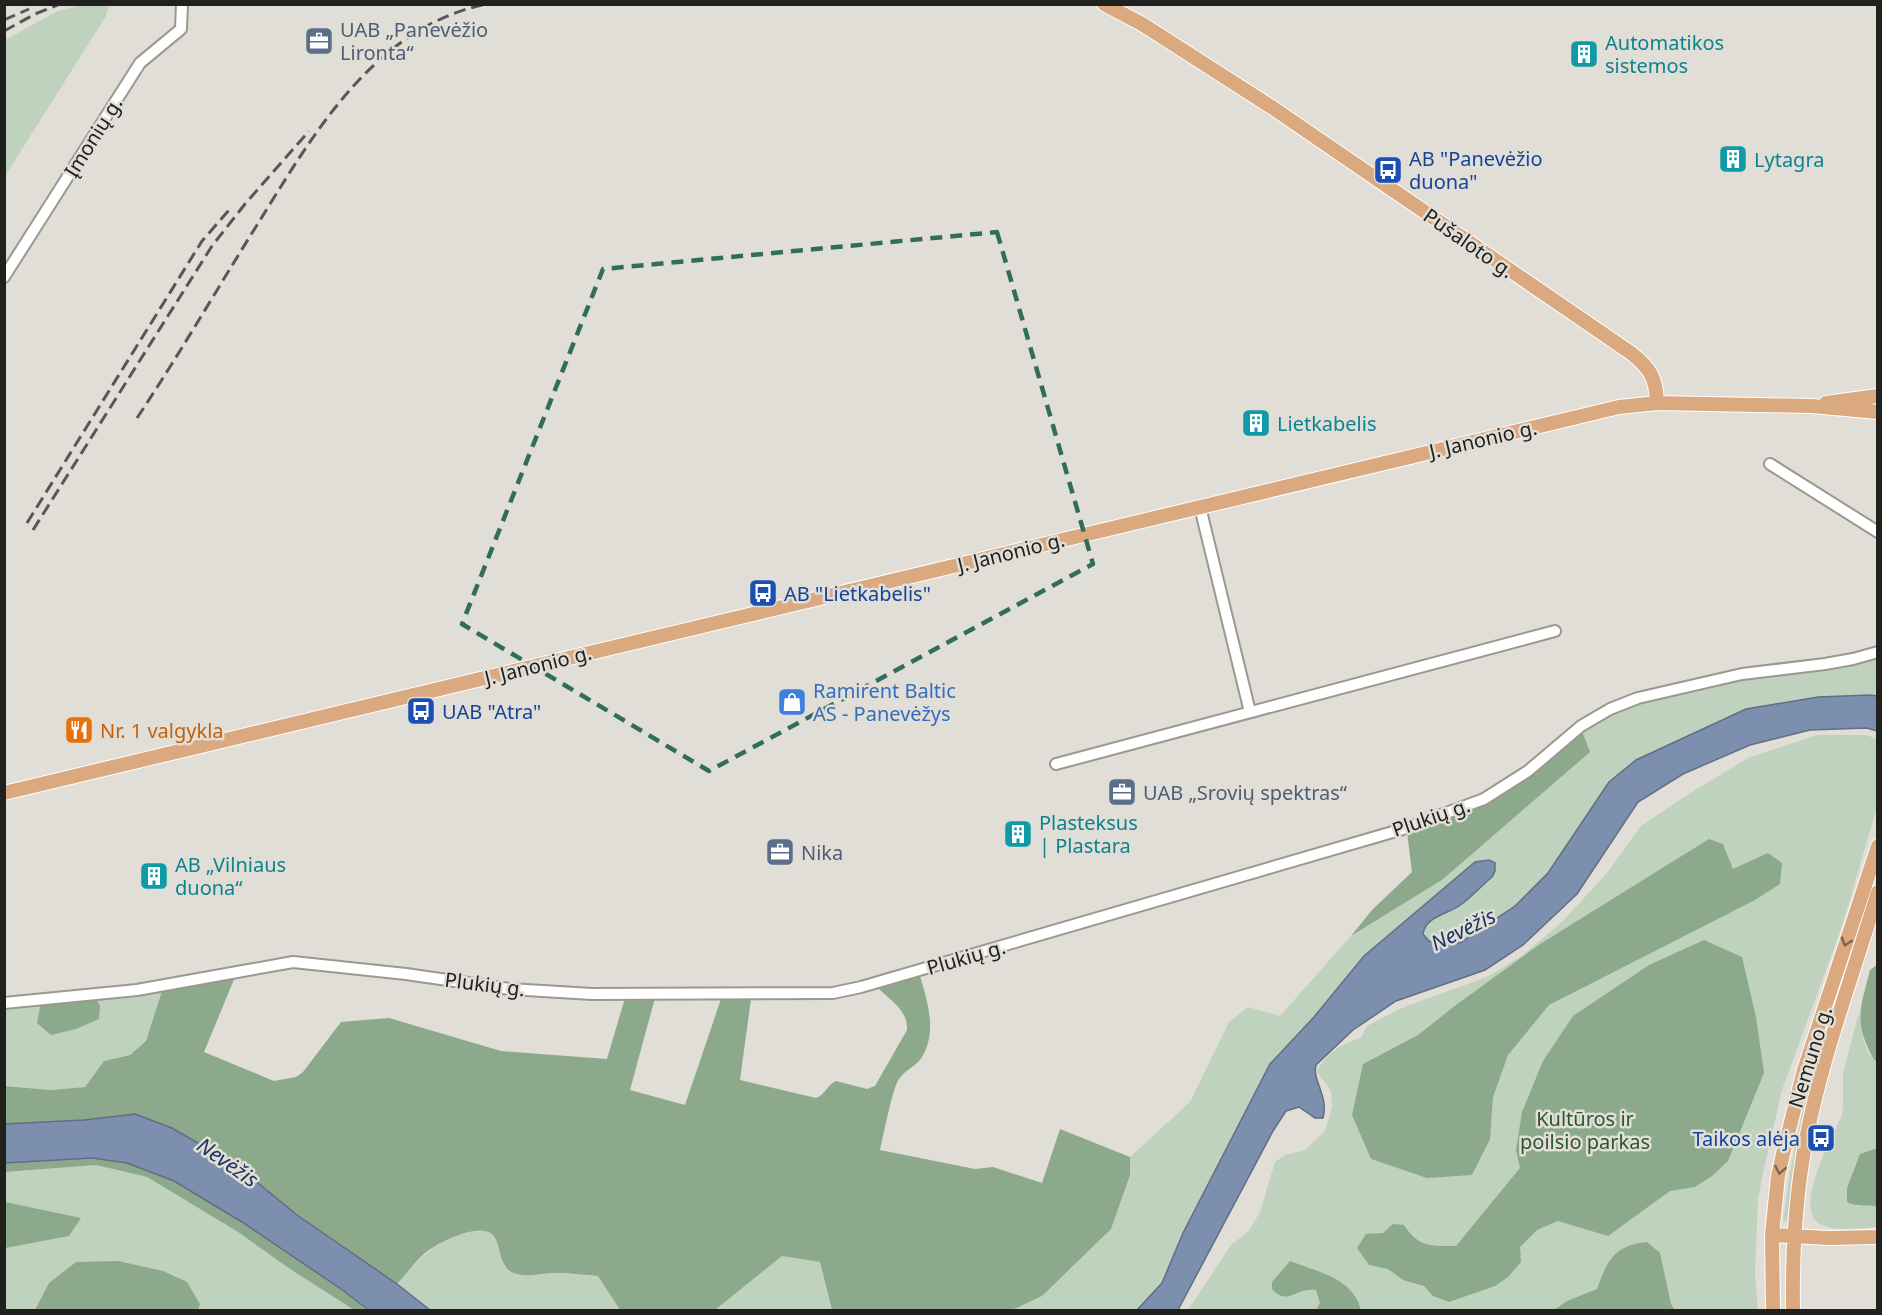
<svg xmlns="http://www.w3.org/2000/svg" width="1882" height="1315" viewBox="0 0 1882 1315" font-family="'Noto Sans',sans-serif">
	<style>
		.green { fill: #bfd2be }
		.forest { fill: #8ca98c }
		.water { fill: #7d8faf; stroke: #616e83; stroke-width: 1.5 }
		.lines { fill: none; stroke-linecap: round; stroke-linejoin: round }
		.minor-casing { stroke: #9a9890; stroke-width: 14 }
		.major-casing { stroke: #fff; stroke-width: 16 }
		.minor { stroke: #fff; stroke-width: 10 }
		.major { stroke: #dba97f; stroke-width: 14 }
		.rail { stroke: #585853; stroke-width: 3; stroke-dasharray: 12 6; stroke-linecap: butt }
		.oneway { stroke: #7e644e }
		.marked { fill: none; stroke: #316e5a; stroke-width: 4.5; stroke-dasharray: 12 8; stroke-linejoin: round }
		.labels { text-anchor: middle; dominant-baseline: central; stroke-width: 5; stroke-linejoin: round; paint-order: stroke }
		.service-label { font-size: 20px; fill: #4e5e75; stroke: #e0ded6; text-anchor: start }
		.culture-label { font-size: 20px; fill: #0d838f; stroke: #e0ded6; text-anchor: start }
		.street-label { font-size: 20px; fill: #20201d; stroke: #e0ded6 }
		.transit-label { font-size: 20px; fill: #164399; stroke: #e0ded6; text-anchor: start }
		.shop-label { font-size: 20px; fill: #366cbe; stroke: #e0ded6; text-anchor: start }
		.food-label { font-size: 20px; fill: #c56008; stroke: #e0ded6; text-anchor: start }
		.park-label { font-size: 20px; fill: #2a562c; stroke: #e0ded6 }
		.water-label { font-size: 21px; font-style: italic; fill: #1d3561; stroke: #e0ded6 }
	</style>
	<rect width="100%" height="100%" fill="#e0ded6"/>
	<path class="green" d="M80,5H109L106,16L5,176V40L58,11Z
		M1877,658V696L1818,697L1746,709L1609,782L1548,873L1515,906L1461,942L1444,946L1429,941L1422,934C1425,918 1446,912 1459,906L1475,862L1364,956L1314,1017L1270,1064L1183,1233L1162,1283L1137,1310H1012L1042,1296L1130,1175V1157L1190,1102L1229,1022L1248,1007L1280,1016L1351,936L1442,880L1582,731L1613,712L1637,703L1744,677L1856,663Z
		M1817,735H1866L1877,739V807L1842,926L1782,1090L1764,1168L1758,1199L1755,1273L1758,1310H1188L1231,1245L1248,1232L1260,1212L1275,1162L1285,1155L1305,1150L1325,1131L1332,1107L1331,1091L1317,1072C1323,1056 1344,1041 1360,1039L1367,1026L1404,1007L1487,977L1523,955L1563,921L1606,874L1641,826L1684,797L1748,758Z
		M1841,979H1844L1803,1127L1787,1220L1783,1222L1790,1172L1806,1094Z
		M162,991L146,1041L130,1055L104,1061L85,1087L51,1090L5,1086L4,1005Z
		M1859,1012C1861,1027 1863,1053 1877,1062V1148L1860,1154L1855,1171L1856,1206L1869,1204L1877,1207V1227C1861,1228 1837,1232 1822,1225C1790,1212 1833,1137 1842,1115L1843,1105V1074Z
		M96,1165L147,1177L238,1232L290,1269L354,1310H5V1172Z
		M482,1229C499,1234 500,1251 504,1266L526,1275L554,1273L598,1276L620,1310H430L397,1284C423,1254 441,1236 482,1229Z
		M782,1256L820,1262L832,1310H715Z"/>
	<path class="forest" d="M1582,731L1590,752L1442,880L1351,936L1372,910L1412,872L1407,832L1487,800Z
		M1709,839L1723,844L1733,869L1768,853L1782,863L1780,884L1755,900L1549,1005L1508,1055L1493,1097L1490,1139L1472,1175L1427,1178L1371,1159L1352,1115L1363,1064L1418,1035L1456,1005L1540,944Z
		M1704,940L1742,957L1756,1017L1764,1073L1728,1161L1712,1176L1695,1187L1670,1191L1608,1236L1558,1221L1537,1230L1520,1247L1521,1262L1508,1277L1495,1286L1449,1302L1433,1296L1424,1286L1403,1280L1388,1269L1369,1265L1357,1248L1366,1234L1383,1233L1393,1224L1404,1225C1419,1248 1431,1246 1456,1246L1520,1168L1516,1150L1522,1112L1543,1061L1573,1016L1649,965Z
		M1877,965V1062L1874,1060C1853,1021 1860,1010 1870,970Z
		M920,976C928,1003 938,1034 920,1060C914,1067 904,1071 899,1079C893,1086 883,1137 880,1150L975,1169L993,1167L1042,1183L1060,1129L1130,1157V1175L1111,1229L1042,1296L1012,1310H832L820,1262L782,1256L715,1310H620L598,1276C584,1275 570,1273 556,1273C542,1273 527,1278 514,1273C499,1267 502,1250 495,1238C485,1218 437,1243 425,1253C415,1262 406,1274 397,1284L297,1215L236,1165L135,1114L84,1120L5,1124L4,1086L51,1090L85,1087L104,1061L130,1055L146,1041L162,991L235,977L204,1052L274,1081L296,1077L303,1072L341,1022L389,1018L501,1051L607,1059L625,998H655L630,1090L685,1105L721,999H751L740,1080L816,1098C825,1095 827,1085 836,1081L867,1089L875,1086L907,1030C908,1010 891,1001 878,988Z
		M95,997L100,1006L99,1019L76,1029L51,1035L37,1023L41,1002Z
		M1877,1148V1207C1866,1203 1859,1208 1847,1202V1188L1860,1154Z
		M92,1158L127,1163L174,1181L242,1222L344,1291L365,1309L363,1310H354L290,1269L238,1232L147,1177L96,1165L5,1172V1163Z
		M5,1202L81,1218L69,1236L5,1248Z
		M1647,1242L1660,1253L1671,1304L1675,1310H1554L1567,1301L1597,1289C1607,1261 1614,1245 1647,1242Z
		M118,1261L163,1271L187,1282L200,1304L198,1310H35L49,1283L76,1262Z
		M1290,1261C1318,1272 1353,1278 1361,1310H1316L1320,1303L1316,1290C1294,1287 1289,1307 1272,1289V1282Z"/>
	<path class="water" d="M1870,695L1877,696V731L1867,728L1810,730L1750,745L1683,774L1638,802L1577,894L1523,945L1485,970L1396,1001L1353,1030L1316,1065C1312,1080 1329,1097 1323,1118H1315L1299,1107L1286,1111L1273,1131L1178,1310H1137L1162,1283L1183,1233L1270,1064L1314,1017L1364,956L1475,862L1489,860L1495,863V871L1492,877C1481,886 1471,898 1459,906C1447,914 1425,917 1423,934L1429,941L1443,946L1461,942L1515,906L1548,873L1609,782L1636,760L1746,709L1818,697Z
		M135,1114L172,1128L236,1165L297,1215L397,1284L430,1310H368L344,1291L242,1222L174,1181L127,1163L92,1158L5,1163V1124L84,1120Z"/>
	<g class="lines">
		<g class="minor-casing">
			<path id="minor" d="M4,277L140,63L181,29L182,4
				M1770,464L1878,532
				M1200,507L1250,712
				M1056,764L1555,631
				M4,1003L137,990L293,962L406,974L510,989L592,994L833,993L861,987L1403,829L1484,799L1528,771L1581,726L1610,709L1638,698L1742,674L1825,664L1853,659L1878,652"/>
		</g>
		<g class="major-casing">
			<path id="major" d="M1104,4L1142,24L1273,108L1631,353C1651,369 1656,378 1657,403
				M1826,403L1878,396
				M4,793L1619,407L1657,403L1812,406L1878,412
				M1772,1235L1828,1238L1878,1237
				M1773,1310L1772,1235L1778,1176L1783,1154L1804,1070L1878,846
				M1793,1310C1792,1246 1796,1183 1810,1120C1827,1043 1855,968 1878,892"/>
		</g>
		<use href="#minor" class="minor"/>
		<use href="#major" class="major"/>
		<path class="rail" d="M4,20L29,9
			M4,31L35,14L60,4
			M137,418C179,355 217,289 257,225C313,135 373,28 486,4
			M27,523L202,241L230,209
			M33,530L212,246L245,204L309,131"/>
	</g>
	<defs><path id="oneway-chevron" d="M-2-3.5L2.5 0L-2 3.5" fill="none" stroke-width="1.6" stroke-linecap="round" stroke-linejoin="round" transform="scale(1.5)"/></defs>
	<g class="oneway">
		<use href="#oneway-chevron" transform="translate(1846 942) rotate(108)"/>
		<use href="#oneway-chevron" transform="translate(1780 1170) rotate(101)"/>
	</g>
	<path class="marked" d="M997,232L1093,564L709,771L462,624L603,269Z"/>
	<defs>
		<g id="office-square" transform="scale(1.5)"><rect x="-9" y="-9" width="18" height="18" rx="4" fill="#5c6f8a" stroke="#e0ded6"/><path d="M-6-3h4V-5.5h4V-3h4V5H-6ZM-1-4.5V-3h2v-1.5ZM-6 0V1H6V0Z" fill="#fff"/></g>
		<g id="building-square" transform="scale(1.5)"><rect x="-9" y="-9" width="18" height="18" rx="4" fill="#0f9aa8" stroke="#e0ded6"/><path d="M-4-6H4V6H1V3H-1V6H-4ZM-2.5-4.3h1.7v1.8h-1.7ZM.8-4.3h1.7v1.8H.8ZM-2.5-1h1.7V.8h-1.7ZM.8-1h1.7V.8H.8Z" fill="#fff"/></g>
		<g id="bus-square" transform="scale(1.5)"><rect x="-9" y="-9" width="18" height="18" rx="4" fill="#1a4fb4" stroke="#e0ded6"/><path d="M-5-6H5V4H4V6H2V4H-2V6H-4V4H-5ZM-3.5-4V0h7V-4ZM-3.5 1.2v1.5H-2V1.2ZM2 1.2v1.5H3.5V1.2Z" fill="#fff"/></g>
		<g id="shop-square" transform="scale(1.5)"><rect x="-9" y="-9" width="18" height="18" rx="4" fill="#3f7fe0" stroke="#e0ded6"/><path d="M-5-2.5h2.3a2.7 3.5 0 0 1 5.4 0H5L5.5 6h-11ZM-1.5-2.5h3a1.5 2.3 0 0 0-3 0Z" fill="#fff"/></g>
		<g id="restaurant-square" transform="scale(1.5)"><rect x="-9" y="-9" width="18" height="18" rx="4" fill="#e8710a" stroke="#e0ded6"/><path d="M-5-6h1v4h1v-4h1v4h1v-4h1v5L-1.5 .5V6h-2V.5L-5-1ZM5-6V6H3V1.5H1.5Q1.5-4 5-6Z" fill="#fff"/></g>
	</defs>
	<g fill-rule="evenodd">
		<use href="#office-square" x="319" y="41"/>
		<use href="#building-square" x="1584" y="54"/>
		<use href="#building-square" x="1733" y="159"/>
		<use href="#bus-square" x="1388" y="170"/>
		<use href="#building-square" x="1256" y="423"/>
		<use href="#bus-square" x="763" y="593"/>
		<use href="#shop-square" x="792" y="702"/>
		<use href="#bus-square" x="421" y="711"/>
		<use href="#restaurant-square" x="79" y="730"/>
		<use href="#office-square" x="1122" y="792"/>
		<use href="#building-square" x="1018" y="834"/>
		<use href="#office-square" x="780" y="852"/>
		<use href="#building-square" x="154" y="876"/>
		<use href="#bus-square" x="1821" y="1138"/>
	</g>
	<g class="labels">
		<g class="service-label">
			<text x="340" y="29">UAB „Panevėžio<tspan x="340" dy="23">Lironta“</tspan></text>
			<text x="1143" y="792">UAB „Srovių spektras“</text>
			<text x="801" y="852">Nika</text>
		</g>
		<g class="culture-label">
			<text x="1605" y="42">Automatikos<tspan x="1605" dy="23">sistemos</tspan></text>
			<text x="1754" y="159">Lytagra</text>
			<text x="1277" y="423">Lietkabelis</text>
			<text x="1039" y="822">Plasteksus<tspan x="1039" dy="23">| Plastara</tspan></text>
			<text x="175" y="864">AB „Vilniaus<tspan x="175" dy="23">duona“</tspan></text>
		</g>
		<g class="street-label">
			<text transform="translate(93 137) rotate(-58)">Įmonių g.</text>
			<text transform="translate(1469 243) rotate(35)">Pušaloto g.</text>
			<text transform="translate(1483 439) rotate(-13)">J. Janonio g.</text>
			<text transform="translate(1011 552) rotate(-14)">J. Janonio g.</text>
			<text transform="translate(538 665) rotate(-14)">J. Janonio g.</text>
			<text transform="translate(1431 817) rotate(-19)">Plukių g.</text>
			<text transform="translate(966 957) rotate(-16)">Plukių g.</text>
			<text transform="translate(485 984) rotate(7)">Plukių g.</text>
			<text transform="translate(1810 1057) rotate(-73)">Nemuno g.</text>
		</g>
		<g class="transit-label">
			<text x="1409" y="158">AB "Panevėžio<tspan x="1409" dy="23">duona"</tspan></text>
			<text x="784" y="593">AB "Lietkabelis"</text>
			<text x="442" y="711">UAB "Atra"</text>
			<text x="1800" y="1138" text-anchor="end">Taikos alėja</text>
		</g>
		<g class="shop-label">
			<text x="813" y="690">Ramirent Baltic<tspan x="813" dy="23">AS - Panevėžys</tspan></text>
		</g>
		<g class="food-label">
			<text x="100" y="730">Nr. 1 valgykla</text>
		</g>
		<g class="park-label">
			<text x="1585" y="1118">Kultūros ir<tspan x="1585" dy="23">poilsio parkas</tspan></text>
		</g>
		<g class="water-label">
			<text transform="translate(1463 929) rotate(-26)">Nevėžis</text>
			<text transform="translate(228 1162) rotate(35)">Nevėžis</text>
		</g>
	</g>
	<rect width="1882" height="1315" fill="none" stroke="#20201d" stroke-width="12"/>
</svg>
